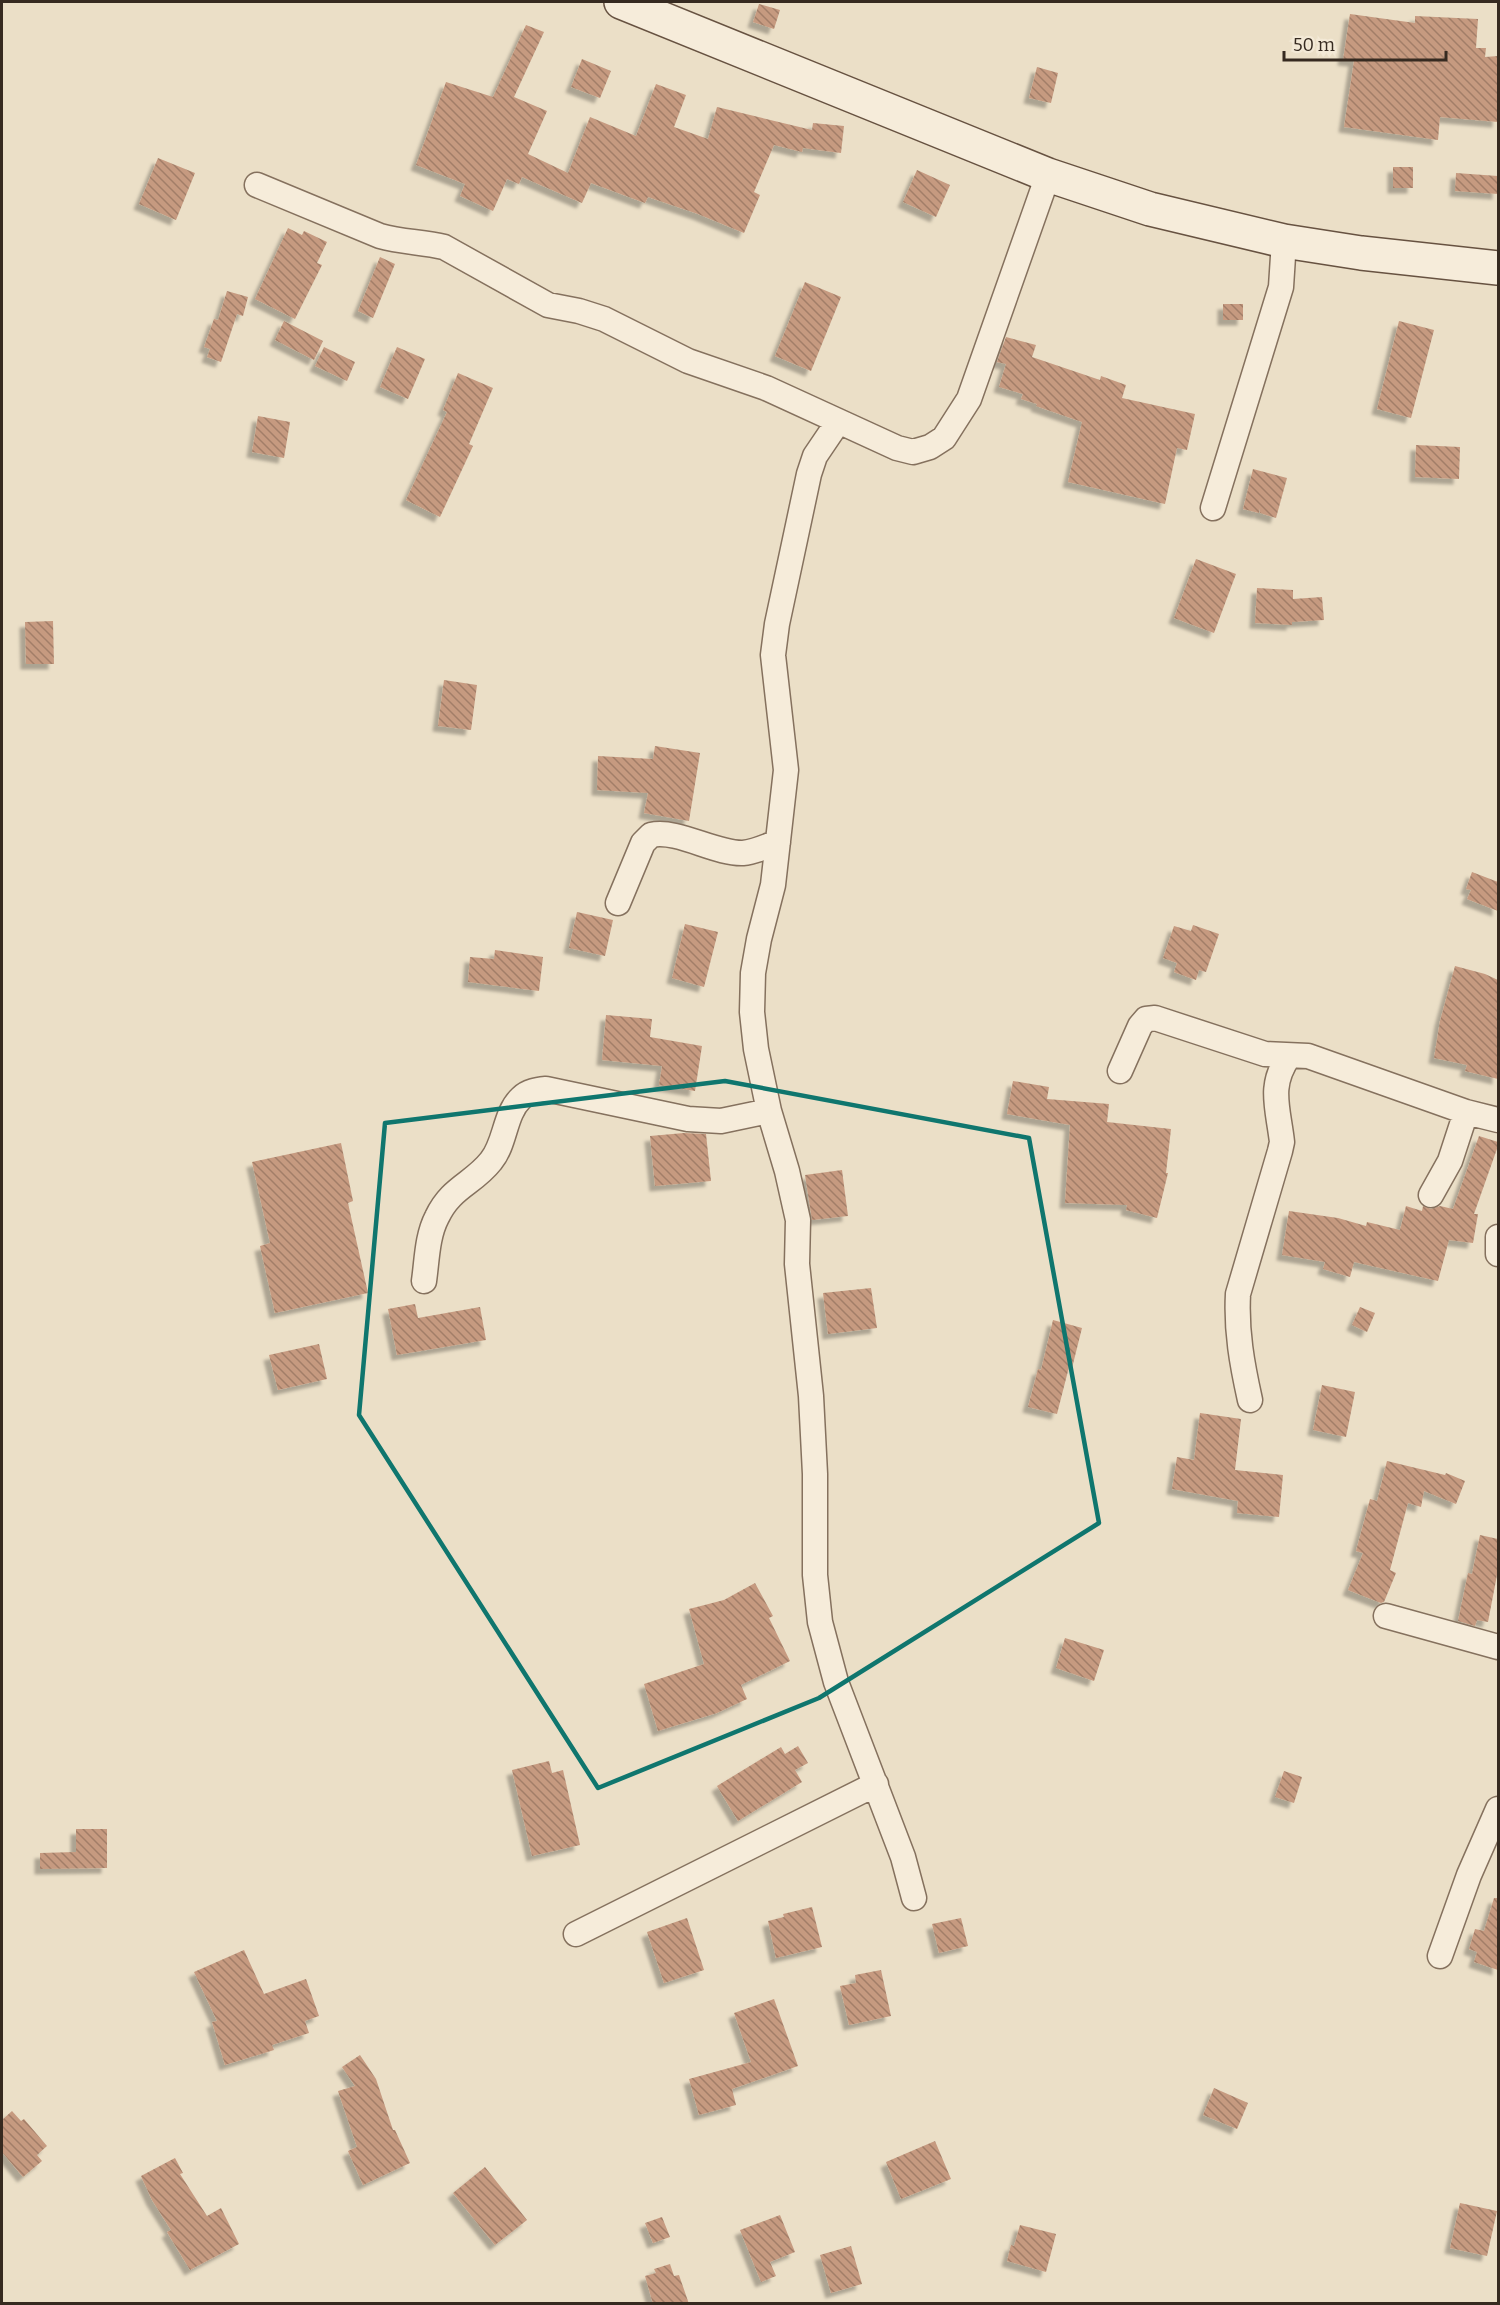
<svg xmlns="http://www.w3.org/2000/svg" width="1500" height="2305" viewBox="0 0 1500 2305" font-family="Bitter,serif">
	<style>
		.building { fill: url(#building-back-hatch); filter: url(#shadow) }
		.lines { fill: none; stroke-linecap: round; stroke-linejoin: round }
		.street-casing { stroke: #85715e; stroke-width: 27 }
		.secondary-casing { stroke: #675241; stroke-width: 36 }
		.street { stroke: #f6ecda; stroke-width: 24 }
		.secondary { stroke: #f6ecda; stroke-width: 33 }
		.marked { fill: none; stroke: #0f766e; stroke-width: 4.5; stroke-linejoin: round }
	</style>
	<defs>
		<pattern id="building-back-hatch" width="6" height="6" patternUnits="userSpaceOnUse" patternTransform="scale(1.5)"><rect width="6" height="6" fill="#c69a80"/><path d="M-1 5l2 2M0 0l6 6M5-1l2 2" fill="none" stroke="#a27e68"/></pattern>
		<filter id="shadow"><feDropShadow dx="-5.5" dy="5.5" stdDeviation="1.5" flood-color="#0004"/></filter>
	</defs>
	<rect width="100%" height="100%" fill="#ebdfc7"/>
	<path class="building" d="M759,4L780,10L774,29L753,22Z
		M1350,14L1415,23V16L1478,19L1476,48H1486L1485,57L1498,56V122L1440,117L1438,140L1344,127L1354,61L1343,60Z
		M526,25L544,32L514,97L547,111L528,154L568,173L590,117L636,136L656,84L686,95L674,127L708,139L717,107L812,130L813,123L844,126L841,153L803,148L802,152L774,145L754,192L760,195L744,233L698,214L648,197L645,203L591,183L582,203L522,177L519,184L507,179L493,211L460,196L465,184L416,165L446,82L493,97Z
		M582,59L611,71L600,98L571,87Z
		M1037,67L1058,73L1051,103L1029,98Z
		M158,158L195,173L176,220L139,204Z
		M1393,167H1413V188H1393Z
		M917,170L950,185L936,217L903,202Z
		M1456,173L1498,176V194L1455,191Z
		M288,228L302,235L304,231L327,242L317,263L322,265L295,319L255,299Z
		M380,257L395,264L373,318L358,311Z
		M805,282L841,297L811,371L775,356Z
		M227,291L248,297L243,316L237,314L221,362L207,357L210,349L204,347L214,319L218,320Z
		M1223,304H1243V320H1223Z
		M284,321L323,341L314,360L275,340Z
		M1399,321L1434,330L1411,418L1377,409Z
		M1006,337L1036,345L1032,357L1100,380L1101,376L1126,385L1122,398L1195,414L1187,450L1177,448L1165,504L1068,482L1082,422L1036,406L1037,404L1021,399L1023,394L999,387L1006,364L997,362Z
		M324,347L355,362L347,381L315,366Z
		M397,347L425,359L408,399L380,387Z
		M458,373L493,388L469,444L473,446L440,517L406,500L447,412L443,410Z
		M258,416L290,422L284,458L252,452Z
		M1416,445L1460,447L1459,479L1415,477Z
		M1253,469L1287,478L1276,518L1260,513V508L1259,513L1243,509Z
		M1196,559L1236,574L1214,633L1174,618Z
		M1257,588L1293,590V599L1322,597L1324,620L1292,622V625L1255,623Z
		M53,621L54,664H26L25,622Z
		M444,680L477,685L471,730L438,726Z
		M655,746L700,753L689,821L644,813L648,793L597,790L598,756L653,759Z
		M1472,872L1498,882V911L1467,899L1471,890L1466,889Z
		M577,912L613,920L605,956L569,948Z
		M685,924L718,932L704,987L672,978Z
		M1193,925L1219,934L1206,972L1199,970L1196,980L1174,972L1177,963L1163,958L1174,926L1191,931Z
		M495,950L543,957L539,991L468,982L470,957L494,959Z
		M1455,966L1485,974L1498,980V1079L1465,1071L1467,1065L1434,1058L1440,1021Z
		M606,1015L652,1019L650,1037L702,1046L695,1091L659,1085L662,1066L602,1060Z
		M1013,1081L1049,1087L1047,1099L1109,1104L1107,1122L1171,1129L1166,1173H1168L1157,1218L1126,1210L1127,1205L1065,1203L1070,1125L1007,1114Z
		M684,1133L706,1134L711,1181L655,1186L650,1136Z
		M1479,1136L1498,1142V1146L1474,1214H1478L1473,1243L1449,1240L1438,1281L1354,1262L1350,1277L1323,1269L1325,1262L1282,1255L1289,1211L1338,1218L1366,1226L1367,1222L1400,1230L1406,1206L1422,1211L1423,1206L1431,1209L1440,1206L1453,1209Z
		M341,1143L353,1201L348,1203L368,1293L275,1313L260,1246L270,1243L252,1162Z
		M842,1170L848,1216L812,1220L805,1175Z
		M871,1288L877,1328L828,1334L823,1293Z
		M415,1304L418,1318L480,1307L486,1340L397,1355L388,1309Z
		M1360,1307L1375,1313L1367,1332L1352,1325Z
		M1053,1320L1082,1328L1072,1368L1069,1367L1057,1414L1028,1407L1038,1369L1041,1370Z
		M319,1344L327,1379L278,1390L269,1355Z
		M1322,1385L1355,1392L1346,1437L1313,1430Z
		M1200,1413L1241,1419L1235,1470L1283,1475L1279,1517L1237,1513L1238,1501L1172,1489L1177,1457L1194,1460Z
		M1387,1461L1445,1475L1446,1473L1465,1481L1456,1504L1424,1491L1421,1507L1408,1503L1390,1570L1396,1573L1384,1602L1381,1603L1348,1590L1363,1553L1356,1551L1370,1499L1377,1501Z
		M1480,1535L1498,1539V1570L1488,1622L1477,1620L1475,1626L1458,1621L1468,1573L1472,1574Z
		M755,1583L773,1616L769,1618L790,1661L741,1685L747,1699L717,1713L658,1731L644,1684L704,1664L689,1609L724,1600Z
		M1065,1638L1104,1650L1094,1681L1056,1668Z
		M798,1746L808,1763L795,1770L802,1782L738,1821L717,1786L781,1747L785,1754Z
		M549,1761L552,1773L563,1770L580,1845L532,1856L512,1770Z
		M1284,1771L1302,1777L1294,1803L1275,1797Z
		M76,1829H107V1868L40,1869V1853L76,1852Z
		M1494,1898H1498V1970L1474,1962L1477,1952L1469,1949L1475,1929L1484,1931Z
		M812,1907L822,1947L776,1958L768,1921L784,1917L783,1914Z
		M687,1918L704,1970L664,1983L647,1932Z
		M961,1918L968,1946L939,1953L932,1924Z
		M244,1950L264,1994L306,1979L319,2016L305,2021L309,2033L272,2045L274,2050L225,2065L212,2022L217,2021L194,1972Z
		M881,1970L891,2016L849,2025L840,1986L856,1983L855,1975Z
		M774,1999L798,2066L732,2089L736,2105L699,2115L689,2079L751,2062L734,2013Z
		M360,2055L376,2079L393,2130H395L410,2163L363,2185L348,2151L357,2147L338,2091L355,2086L342,2067Z
		M1214,2088L1248,2103L1237,2129L1203,2115Z
		M12,2111L21,2121L24,2119L47,2146L37,2155L42,2161L23,2177L2,2152V2120Z
		M935,2141L951,2179L901,2199L886,2162Z
		M175,2158L183,2173L180,2174L207,2216L221,2208L239,2244L190,2270L167,2232L171,2230L152,2200L141,2176Z
		M485,2167L527,2220L495,2245L453,2193Z
		M1460,2203L1497,2211L1487,2256L1450,2248Z
		M780,2215L795,2252L770,2262L776,2276L761,2282L740,2230Z
		M662,2217L670,2237L653,2243L645,2223Z
		M1020,2225L1056,2234L1046,2272L1007,2261L1011,2245L1014,2246Z
		M851,2246L862,2284L831,2293L820,2255Z
		M670,2264L674,2276L679,2275L689,2304H653L645,2276L656,2273L654,2269Z"/>
	<g class="lines">
		<g class="street-casing">
			<path id="street" d="M257,185L380,236C401,242 423,242 444,247L548,305L579,311L604,319L688,361L766,388L897,448L913,452L930,447L944,438L969,399L1048,175
				M838,422L815,456L809,474L777,624L773,655L786,770L773,885L759,939L753,973L752,1012L756,1049L769,1111L787,1171L798,1220L797,1264L811,1396L815,1474V1575L820,1622L836,1682L903,1857L914,1898
				M1213,508L1281,287L1284,241
				M618,903L643,843L651,835C678,829 715,854 743,853C755,852 767,846 778,842
				M1120,1071L1140,1026L1146,1019L1155,1018L1265,1054L1308,1056L1466,1112L1498,1120
				M1431,1195L1450,1161L1466,1112
				M1498,1237V1254
				M424,1281C427,1260 427,1236 437,1217C451,1187 473,1184 491,1161C506,1143 504,1114 521,1098C528,1091 537,1090 546,1089L688,1119L721,1121L769,1111
				M1250,1400C1242,1364 1236,1331 1238,1294L1280,1151L1282,1142C1278,1107 1268,1086 1289,1056
				M1386,1616L1498,1647
				M576,1934L876,1784
				M1440,1956L1469,1875L1498,1809"/>
		</g>
		<g class="secondary-casing">
			<path id="secondary" d="M621,2L1048,175L1150,209L1284,241L1361,253L1498,268"/>
		</g>
		<use href="#street" class="street"/>
		<use href="#secondary" class="secondary"/>
	</g>
	<path class="marked" d="M725,1081L1029,1138L1099,1523L819,1698L598,1788L359,1415L385,1123Z"/>
	<rect width="1500" height="2305" fill="none" stroke="#362a20" stroke-width="6"/>
	<path d="M1284 51v9h162v-9" fill="none" stroke="#362a20" stroke-width="3"/>
	<text x="1293" y="51" font-size="18" fill="#362a20" stroke="#f3e9d6" stroke-width="4.5" paint-order="stroke">50 m</text>
</svg>
